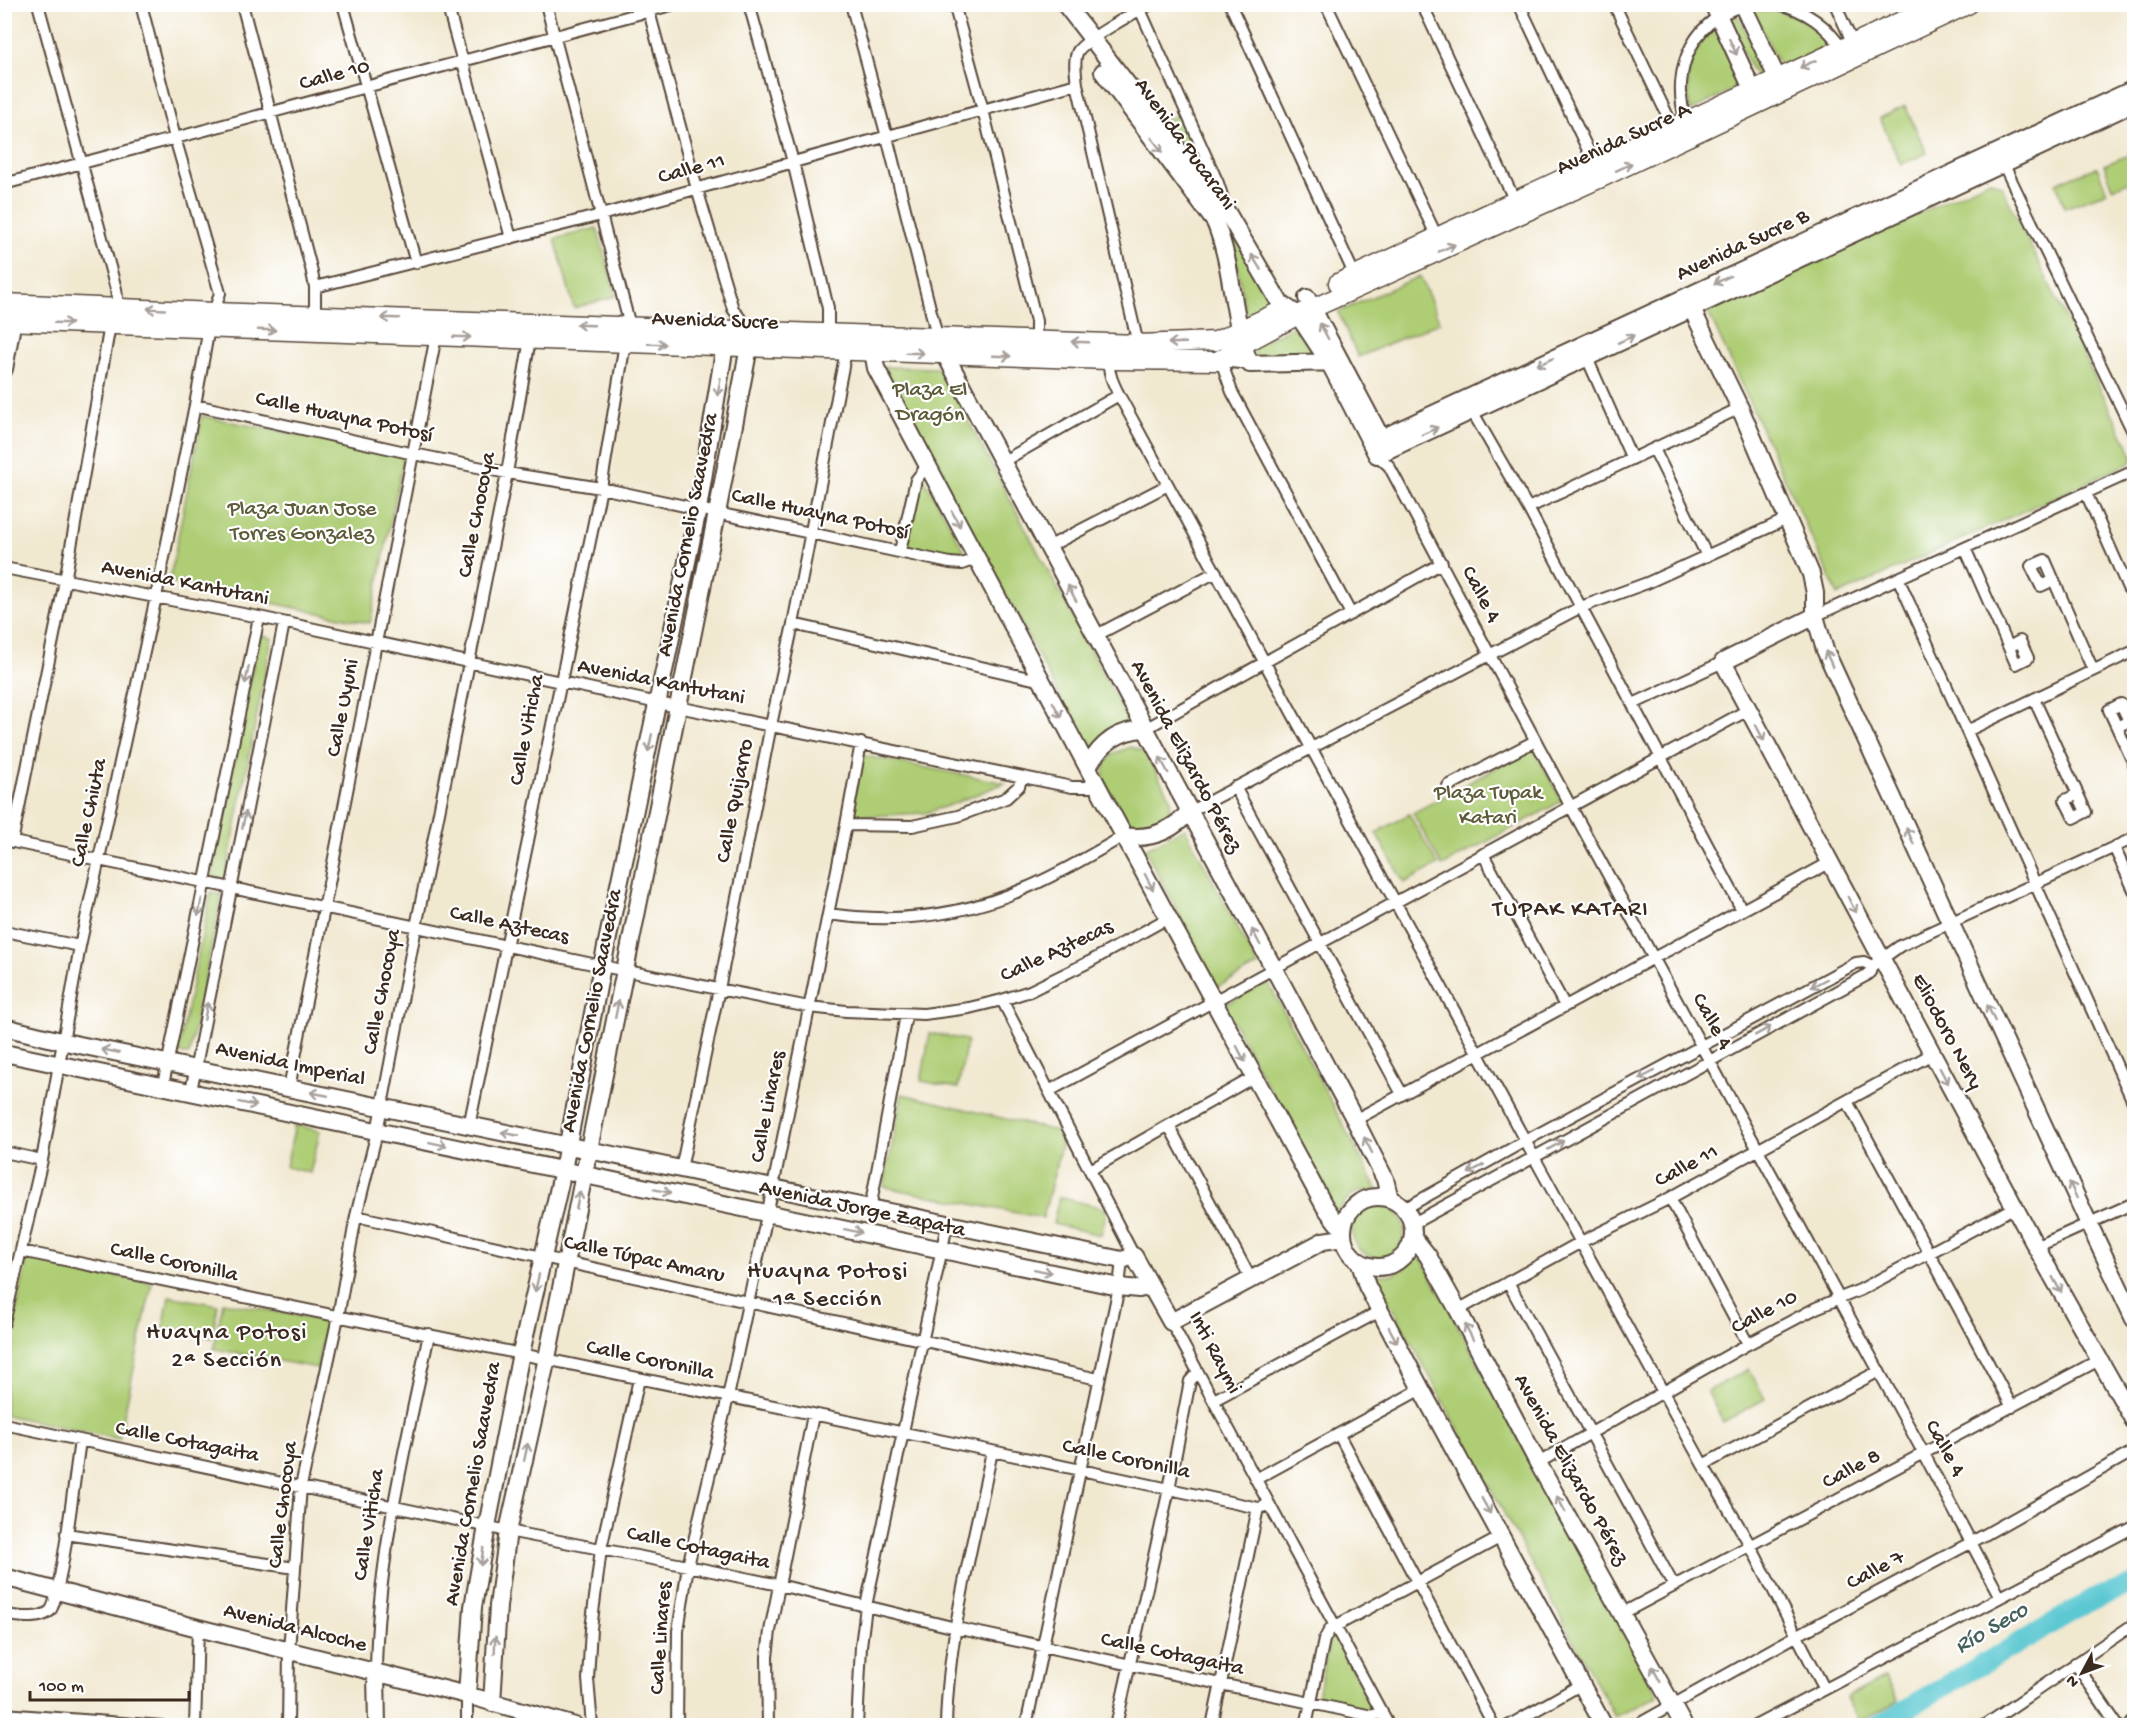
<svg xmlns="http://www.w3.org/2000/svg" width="2139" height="1730" viewBox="0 0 2139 1730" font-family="'Gochi Hand',sans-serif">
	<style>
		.green { fill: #aecd74; stroke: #747c49; stroke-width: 1.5 }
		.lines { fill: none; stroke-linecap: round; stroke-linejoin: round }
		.river { stroke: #5bc8d2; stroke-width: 20 }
		.street-casing { stroke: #564639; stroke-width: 14 }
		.secondary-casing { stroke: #564639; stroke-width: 20 }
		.primary-casing { stroke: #564639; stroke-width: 21 }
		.street { stroke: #fff; stroke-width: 10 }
		.secondary { stroke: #fff; stroke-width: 16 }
		.primary { stroke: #fff; stroke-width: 18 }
		.oneway { stroke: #a79f9a }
		.labels { text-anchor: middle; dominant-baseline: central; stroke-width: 4.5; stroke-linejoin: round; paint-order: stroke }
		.street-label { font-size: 22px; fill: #3b2a1e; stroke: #fff }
		.park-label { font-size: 22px; fill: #5e5b38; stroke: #fff }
		.neighbourhood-label { font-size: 24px; letter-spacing: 1.5px; fill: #3b2a1e; stroke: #fff }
		.water-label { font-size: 24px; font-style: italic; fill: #46615d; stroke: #fff }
	</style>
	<rect width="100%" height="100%" fill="#fff"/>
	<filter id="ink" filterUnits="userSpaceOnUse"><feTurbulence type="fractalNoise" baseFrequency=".0167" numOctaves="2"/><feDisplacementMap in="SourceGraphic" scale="12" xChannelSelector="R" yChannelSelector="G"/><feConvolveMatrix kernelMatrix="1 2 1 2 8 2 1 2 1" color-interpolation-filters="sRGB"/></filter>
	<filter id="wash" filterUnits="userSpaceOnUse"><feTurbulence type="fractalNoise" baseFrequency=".008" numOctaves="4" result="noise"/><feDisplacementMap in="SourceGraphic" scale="24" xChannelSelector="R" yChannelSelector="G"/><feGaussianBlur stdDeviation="1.35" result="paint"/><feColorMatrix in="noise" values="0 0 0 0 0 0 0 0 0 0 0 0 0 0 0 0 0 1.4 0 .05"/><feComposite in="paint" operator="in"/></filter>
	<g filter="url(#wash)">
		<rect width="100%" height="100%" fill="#f1e8d0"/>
		<path class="green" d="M1752,9C1775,9 1827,20 1833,46L1782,70Z
			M1735,15L1739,18L1765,73L1764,75L1757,80L1727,19L1730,16Z
			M1712,27H1717L1744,84L1691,111C1683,79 1691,51 1712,27Z
			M1905,106L1927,153L1901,165L1880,118Z
			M1181,114L1217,189L1161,121Z
			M2134,153V180L2113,188L2104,165Z
			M2097,167L2107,192L2065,208L2056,183Z
			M1990,180L2001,185L2134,458L2130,463L1838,595L1708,312Z
			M597,228L616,296L574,308L555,239Z
			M1231,230L1272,304L1270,308L1250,318L1246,316Z
			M1420,276L1440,322L1358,357L1338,312Z
			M1295,325H1299L1316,357L1255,358L1253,347Z
			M885,367L940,368L1132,728L1089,751L995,575L884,372Z
			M202,416L404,456L370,623L169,582Z
			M922,475L967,555L963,559L910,548L908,544Z
			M259,635L272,638L225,880L212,877Z
			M1131,747L1146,753L1171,800L1168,817L1162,823L1147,828L1138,829L1127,823L1103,777L1106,763L1114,753Z
			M1533,748L1562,801L1442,866L1413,813Z
			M861,755L1005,783L950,805L925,813L851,817Z
			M1409,814L1438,865L1404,883L1376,833Z
			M1185,828L1258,966L1217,987L1145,849Z
			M211,892L222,895L189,1055L178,1052Z
			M1268,982L1378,1191C1356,1189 1348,1194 1337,1214L1224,1005Z
			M930,1033L967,1040L958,1088L921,1081Z
			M902,1094L1064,1133L1043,1218L884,1187Z
			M295,1125L320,1131L310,1173L286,1167Z
			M1059,1197L1107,1209L1101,1235L1053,1224Z
			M1352 1231a26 26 0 1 1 52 0a26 26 0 1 1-52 0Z
			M1417,1250L1658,1696L1615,1717L1374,1274C1396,1278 1408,1270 1417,1250Z
			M27,1259L152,1283L119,1439L5,1415V1368Z
			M169,1296L218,1305L212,1338L163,1329Z
			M223,1302L326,1321L317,1368L214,1349Z
			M1749,1369L1765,1399L1723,1422L1707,1391Z
			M1332,1630L1376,1713L1317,1700Z
			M1885,1677L1898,1701L1859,1722L1846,1698Z
			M1913,1712L1923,1725H1890Z"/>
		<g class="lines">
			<path class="river" d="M1877,1726L2092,1600L2134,1583"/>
		</g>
	</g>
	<g filter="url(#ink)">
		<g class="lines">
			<g class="street-casing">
				<path id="street" d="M38,4L116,289L118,307
					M242,4L311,268L315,287V316
					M343,4L416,263
					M447,4L511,238
					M647,4L697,189L733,309L748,329
					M749,4L793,162L828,308V333
					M851,4L887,137L937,336
					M954,4L983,110L1036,321V340
					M1230,4L1355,276
					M1326,4L1437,237
					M1422,4L1515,201
					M1519,4L1596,167
					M1614,4L1673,127
					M1779,4C1807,11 1827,25 1842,49
					M1835,4L1853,44
					M1138,5L1218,183L1224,202
					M1686,121C1669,69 1695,13 1752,4
					M2001,159L2134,434
					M4,184L675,4
					M315,287L601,215L1077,84
					M1138,344L1077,84C1076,74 1073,60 1078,51C1086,39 1137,11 1151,4
					M1219,355L1232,392L1351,614
					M1587,358L1632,459
					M1109,360C1108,373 1113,383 1119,395L1534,1157L1703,1465L1750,1545L1824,1688
					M1220,361L1250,364
					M195,405L414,454L507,473L601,488L950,563L962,564L977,558
					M1472,411L1528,508L1742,910
					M1654,449L1707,556
					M1377,455L1389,466L1571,807L1924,1454L2000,1597
					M1002,462L1119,395
					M2086,493L2128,588L2134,595
					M1528,508L1740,408
					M1048,547L1168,485
					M1965,548L2016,664L2028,658L2020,641L2009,647
					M900,551L916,480L923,471L929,467
					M4,568L259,617L658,703L1072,787H1098
					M1898,578L2134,1104
					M2054,580L2041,586L2031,566L2045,560L2093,670
					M1815,616L2134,471
					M793,624L1042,681
					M1095,636L1216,572
					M2034,699L2086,812L2074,818L2065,800L2078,794
					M1633,704L1723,662
					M2117,727L2129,721L2121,704L2109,710L2134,764
					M1145,729L1442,563
					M1967,731L2134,651
					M1448,786L1535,741
					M1235,787L1402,1094
					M1189,812L1581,607L1647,583L1787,519
					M846,825L912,826L958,816L1006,798L1019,786L1022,777
					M4,840L602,966L809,1007L846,1011L924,1014L969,1008L1002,1000L1030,991L1089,962L1168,918
					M12,842L65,581L110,325
					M2114,847L2134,890
					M1483,854L1565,1006
					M828,914C896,924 963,916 1026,888C1060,874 1092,854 1124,836
					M4,931L80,946
					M1002,1000L1134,1256
					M163,1085L259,617
					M289,1088L436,336
					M191,1091L284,623
					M1049,1091L1748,710
					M1847,1101L2012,1407
					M1355,1120L1829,863
					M469,1126L601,488L625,343L630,326L546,4
					M1169,1126L1251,1279
					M4,1152L42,1160
					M681,1169L719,989L771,725L793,624L847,346
					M1090,1170L1254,1077
					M1670,1198L1748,1344
					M870,1209L906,1015
					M1404,1209L1525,1141L1856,963L1864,962L1872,966
					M356,1216L1098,1379
					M1412,1224L1865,976L1870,972L1872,966L1900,946L2134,838
					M2036,1247L2134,1203
					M21,1251L992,1451L1258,1508L1270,1505
					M1508,1282L1674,1586
					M1458,1310L1581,1242L1670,1198L1932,1054
					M1171,1322L1389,1726
					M4,1323L42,1160L80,946L156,597L195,405L209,328L220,293L175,138L141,4
					M1214,1400L1380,1311
					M4,1424L508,1531L688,1566L779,1585L956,1628L1372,1716L1382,1712
					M1339,1435L1494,1726
					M1538,1463L1748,1344L1816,1308L1860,1290L2015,1207
					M1703,1465L1879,1371
					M1256,1479L1421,1389
					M66,1534L295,1568
					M1623,1613L2099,1360
					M4,1615C18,1616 38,1621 50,1611C61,1600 76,1465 80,1441
					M2075,1663L2118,1726
					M376,1673C377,1558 406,1445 429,1334
					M467,1695V1726
					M4,1714L162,1726
					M195,1726L198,1628
					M288,1726L289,1651L301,1486L338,1317L356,1216L377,1132L416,927L507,473L530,339
					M592,1726L588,1679L591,1629L601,1549L639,1379
					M677,1726L678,1631L688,1566L728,1397L773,1187L846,825L861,743
					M768,1726L767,1657L770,1631L813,1415
					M857,1726L861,1646L866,1606L947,1225
					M946,1726C948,1633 974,1541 992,1451
					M1026,1726L1119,1287L1122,1260
					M1116,1726L1169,1489L1190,1381L1198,1372
					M1212,1726L1258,1508
					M1306,1726L1324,1640L1330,1629L1503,1536
					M1508,1726L1582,1684
					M1635,1726L1796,1636L1972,1542L2134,1451
					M1755,1726L2134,1527
					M1984,1726L2134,1624"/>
			</g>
			<g class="secondary-casing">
				<path id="secondary" d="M1065,4L1228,214L1280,303L1298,315L1329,362L1377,455L2134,103
					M1713,4L1758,102
					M1742,4L1783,90
					M1103,72L1215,222C1234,267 1231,318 1250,364L1337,362
					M1686,297L1740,408L1811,574L1815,593V616L1825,650L2089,1224L2134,1319
					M1307,298L1386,447
					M871,340L876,368L1124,836L1325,1207L1337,1223L1343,1227
					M939,343L1355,1120L1385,1179L1390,1199
					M4,369L15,308
					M1371,443L2134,89
					M1815,616L1723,662L2036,1247L2134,1421
					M1088,767C1100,744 1118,730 1145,729
					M1124,836C1150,840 1172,831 1189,812
					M4,1027L65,1042L1122,1260L1134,1256L1171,1322L1323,1241L1343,1238
					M4,1053L1119,1287L1139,1289L1151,1286
					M1343 1232a35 35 0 1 1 70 0a35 35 0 1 1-70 0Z
					M1413,1237L1428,1256L1458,1310L1538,1463L1684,1726
					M1360,1263L1367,1286L1421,1389L1604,1726
					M4,1577L198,1628L467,1695L575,1726
					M376,1673L377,1726
					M467,1695L473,1607L487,1526L521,1353L563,1170L602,966L698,509L727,333
					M492,1703L498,1606L508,1531L547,1358L717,513L749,347L748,334
					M2134,1726V1725"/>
			</g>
			<g class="primary-casing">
				<path id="primary" d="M1338,283L1938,4
					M4,303L214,312L1138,344L1216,341L1276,313
					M4,321L1109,360L1220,361L1242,345L1298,315L1601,178L1969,4"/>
			</g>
			<use href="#street" class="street"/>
			<use href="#secondary" class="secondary"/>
			<use href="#primary" class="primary"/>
		</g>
		<defs><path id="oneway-shaft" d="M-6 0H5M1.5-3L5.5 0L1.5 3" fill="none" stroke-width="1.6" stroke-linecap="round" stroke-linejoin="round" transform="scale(1.5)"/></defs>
		<g class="oneway">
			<use href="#oneway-shaft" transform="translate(1733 47) rotate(65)"/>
			<use href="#oneway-shaft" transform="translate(1808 64) rotate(155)"/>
			<use href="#oneway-shaft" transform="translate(1157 145) rotate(53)"/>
			<use href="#oneway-shaft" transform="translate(1624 167) rotate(-25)"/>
			<use href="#oneway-shaft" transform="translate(1447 248) rotate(-24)"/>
			<use href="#oneway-shaft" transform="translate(1256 262) rotate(-121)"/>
			<use href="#oneway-shaft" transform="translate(1722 280) rotate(155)"/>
			<use href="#oneway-shaft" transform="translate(156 309) rotate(-177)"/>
			<use href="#oneway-shaft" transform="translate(390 318) rotate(-178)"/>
			<use href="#oneway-shaft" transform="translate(63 323) rotate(2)"/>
			<use href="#oneway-shaft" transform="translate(585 325) rotate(-178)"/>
			<use href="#oneway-shaft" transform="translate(267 330) rotate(2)"/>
			<use href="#oneway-shaft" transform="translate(1324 331) rotate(-118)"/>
			<use href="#oneway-shaft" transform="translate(462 337) rotate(2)"/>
			<use href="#oneway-shaft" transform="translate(1626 339) rotate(-25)"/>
			<use href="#oneway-shaft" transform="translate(1080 342) rotate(-178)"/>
			<use href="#oneway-shaft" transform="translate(1177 343) rotate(178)"/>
			<use href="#oneway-shaft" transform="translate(657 344) rotate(2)"/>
			<use href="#oneway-shaft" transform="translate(915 353) rotate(2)"/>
			<use href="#oneway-shaft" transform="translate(1002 356) rotate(2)"/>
			<use href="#oneway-shaft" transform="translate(1545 362) rotate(155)"/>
			<use href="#oneway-shaft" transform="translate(719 387) rotate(100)"/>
			<use href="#oneway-shaft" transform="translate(1430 431) rotate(-25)"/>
			<use href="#oneway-shaft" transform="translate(956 519) rotate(62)"/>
			<use href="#oneway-shaft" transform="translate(1072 593) rotate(-118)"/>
			<use href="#oneway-shaft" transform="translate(1829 659) rotate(-114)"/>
			<use href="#oneway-shaft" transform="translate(247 675) rotate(102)"/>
			<use href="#oneway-shaft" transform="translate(1057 710) rotate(62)"/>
			<use href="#oneway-shaft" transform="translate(1760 733) rotate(62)"/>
			<use href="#oneway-shaft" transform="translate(650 743) rotate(102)"/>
			<use href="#oneway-shaft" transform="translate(1164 765) rotate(-118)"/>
			<use href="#oneway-shaft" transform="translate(244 820) rotate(-79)"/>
			<use href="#oneway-shaft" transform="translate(1910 836) rotate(-115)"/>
			<use href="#oneway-shaft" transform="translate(1149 882) rotate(62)"/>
			<use href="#oneway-shaft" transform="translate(1852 905) rotate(62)"/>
			<use href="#oneway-shaft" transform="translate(200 907) rotate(102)"/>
			<use href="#oneway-shaft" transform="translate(1256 937) rotate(-118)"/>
			<use href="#oneway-shaft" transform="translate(1819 983) rotate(152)"/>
			<use href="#oneway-shaft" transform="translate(617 1009) rotate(-79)"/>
			<use href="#oneway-shaft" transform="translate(206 1011) rotate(-79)"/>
			<use href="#oneway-shaft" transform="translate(1991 1013) rotate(-115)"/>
			<use href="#oneway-shaft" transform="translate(1763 1031) rotate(-29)"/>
			<use href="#oneway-shaft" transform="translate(110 1051) rotate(-168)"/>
			<use href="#oneway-shaft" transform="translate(1241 1054) rotate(62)"/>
			<use href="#oneway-shaft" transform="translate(1647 1075) rotate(152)"/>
			<use href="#oneway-shaft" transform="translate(1944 1076) rotate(62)"/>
			<use href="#oneway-shaft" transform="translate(319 1094) rotate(-169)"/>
			<use href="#oneway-shaft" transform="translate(248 1104) rotate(12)"/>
			<use href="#oneway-shaft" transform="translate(510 1134) rotate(-169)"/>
			<use href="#oneway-shaft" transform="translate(438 1144) rotate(12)"/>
			<use href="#oneway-shaft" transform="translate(1368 1145) rotate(-117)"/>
			<use href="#oneway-shaft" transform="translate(1556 1145) rotate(-29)"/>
			<use href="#oneway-shaft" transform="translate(1476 1169) rotate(151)"/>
			<use href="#oneway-shaft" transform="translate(2073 1190) rotate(-115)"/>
			<use href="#oneway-shaft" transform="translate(662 1191) rotate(12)"/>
			<use href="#oneway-shaft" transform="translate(578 1200) rotate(-79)"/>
			<use href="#oneway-shaft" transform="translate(853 1231) rotate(12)"/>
			<use href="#oneway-shaft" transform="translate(1043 1271) rotate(12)"/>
			<use href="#oneway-shaft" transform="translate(537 1283) rotate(103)"/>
			<use href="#oneway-shaft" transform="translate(2057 1285) rotate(61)"/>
			<use href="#oneway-shaft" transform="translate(1469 1332) rotate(-118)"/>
			<use href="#oneway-shaft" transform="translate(1393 1335) rotate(62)"/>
			<use href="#oneway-shaft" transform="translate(526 1452) rotate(-78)"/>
			<use href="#oneway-shaft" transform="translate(1561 1504) rotate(-119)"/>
			<use href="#oneway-shaft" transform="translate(1486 1506) rotate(61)"/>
			<use href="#oneway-shaft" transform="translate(482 1557) rotate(99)"/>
			<use href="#oneway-shaft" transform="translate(495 1645) rotate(-87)"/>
			<use href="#oneway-shaft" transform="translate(1656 1674) rotate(-119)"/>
		</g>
	</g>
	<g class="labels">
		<g class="street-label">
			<text transform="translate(335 76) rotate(-15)">Calle 10</text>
			<text transform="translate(1624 140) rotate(-25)">Avenida Sucre A</text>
			<text transform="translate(1184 145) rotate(54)">Avenida Pucarani</text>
			<text transform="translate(692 170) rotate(-15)">Calle 11</text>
			<text transform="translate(1743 246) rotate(-25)">Avenida Sucre B</text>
			<text transform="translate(715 322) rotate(2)">Avenida Sucre</text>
			<text transform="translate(344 418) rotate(12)">Calle Huayna Potosí</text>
			<text transform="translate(478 515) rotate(-79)">Calle Chocoya</text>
			<text transform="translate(820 515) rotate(12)">Calle Huayna Potosí</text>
			<text transform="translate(689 535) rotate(-79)">Avenida Cornelio Saavedra</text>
			<text transform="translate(185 584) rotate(11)">Avenida Kantutani</text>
			<text transform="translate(1480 595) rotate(62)">Calle 4</text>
			<text transform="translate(661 683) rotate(11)">Avenida Kantutani</text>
			<text transform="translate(344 708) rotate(-79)">Calle Uyuni</text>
			<text transform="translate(528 730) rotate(-79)">Calle Viticha</text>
			<text transform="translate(1185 757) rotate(62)">Avenida Elizardo Pérez</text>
			<text transform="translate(736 801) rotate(-79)">Calle Quijarro</text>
			<text transform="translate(90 813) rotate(-78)">Calle Chiuta</text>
			<text transform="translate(509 926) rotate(12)">Calle Aztecas</text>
			<text transform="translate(1057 952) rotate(-25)">Calle Aztecas</text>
			<text transform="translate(383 992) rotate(-79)">Calle Chocoya</text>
			<text transform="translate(593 1011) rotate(-79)">Avenida Cornelio Saavedra</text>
			<text transform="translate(1711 1022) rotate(61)">Calle 4</text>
			<text transform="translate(1946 1032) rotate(62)">Eliodoro Nery</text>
			<text transform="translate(290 1065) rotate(12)">Avenida Imperial</text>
			<text transform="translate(769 1107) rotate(-79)">Calle Linares</text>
			<text transform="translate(1687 1167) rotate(-28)">Calle 11</text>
			<text transform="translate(862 1210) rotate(12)">Avenida Jorge Zapata</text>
			<text transform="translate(644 1260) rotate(12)">Calle Túpac Amaru</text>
			<text transform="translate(174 1263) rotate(12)">Calle Coronilla</text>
			<text transform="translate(1765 1313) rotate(-28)">Calle 10</text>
			<text transform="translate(1214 1353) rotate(62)">Inti Raymi</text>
			<text transform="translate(650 1361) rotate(12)">Calle Coronilla</text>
			<text transform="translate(187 1443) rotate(11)">Calle Cotagaita</text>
			<text transform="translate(1944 1449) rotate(61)">Calle 4</text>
			<text transform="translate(1126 1460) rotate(12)">Calle Coronilla</text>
			<text transform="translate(1570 1470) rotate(61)">Avenida Elizardo Pérez</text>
			<text transform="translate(1852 1470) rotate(-28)">Calle 8</text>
			<text transform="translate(474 1484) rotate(-80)">Avenida Cornelio Saavedra</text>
			<text transform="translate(284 1505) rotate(-83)">Calle Chocoya</text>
			<text transform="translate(370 1525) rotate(-81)">Calle Viticha</text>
			<text transform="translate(698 1549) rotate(12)">Calle Cotagaita</text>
			<text transform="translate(1876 1571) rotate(-28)">Calle 7</text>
			<text transform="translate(295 1629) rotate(14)">Avenida Alcoche</text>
			<text transform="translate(662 1638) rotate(-86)">Calle Linares</text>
			<text transform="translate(1172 1655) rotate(12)">Calle Cotagaita</text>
		</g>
		<g class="park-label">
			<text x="930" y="391">Plaza El<tspan x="930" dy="25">Dragón</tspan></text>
			<text x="302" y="510">Plaza Juan Jose<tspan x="302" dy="25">Torres Gonzalez</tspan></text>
			<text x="1488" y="794">Plaza Tupak<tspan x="1488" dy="25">Katari</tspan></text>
		</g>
		<g class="neighbourhood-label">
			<text x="1571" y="910">TUPAK KATARI</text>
			<text x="828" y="1272">Huayna Potosi<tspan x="828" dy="28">1ª Sección</tspan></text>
			<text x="227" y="1333">Huayna Potosi<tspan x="227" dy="28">2ª Sección</tspan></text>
		</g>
		<g class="water-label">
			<text transform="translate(1992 1629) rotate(-30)">Río Seco</text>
		</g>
	</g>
	<rect width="2139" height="1730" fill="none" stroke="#fff" stroke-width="24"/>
	<g transform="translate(2082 1673) rotate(229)" stroke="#ffffff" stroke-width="4.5" paint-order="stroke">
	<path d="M0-4.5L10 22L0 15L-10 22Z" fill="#3b2a1e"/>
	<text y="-9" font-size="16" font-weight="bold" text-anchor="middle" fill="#3b2a1e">N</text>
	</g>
	<path d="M30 1691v9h159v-9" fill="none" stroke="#3b2a1e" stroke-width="3"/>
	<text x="39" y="1691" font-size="18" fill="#3b2a1e" stroke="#ffffff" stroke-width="4.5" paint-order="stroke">100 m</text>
</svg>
